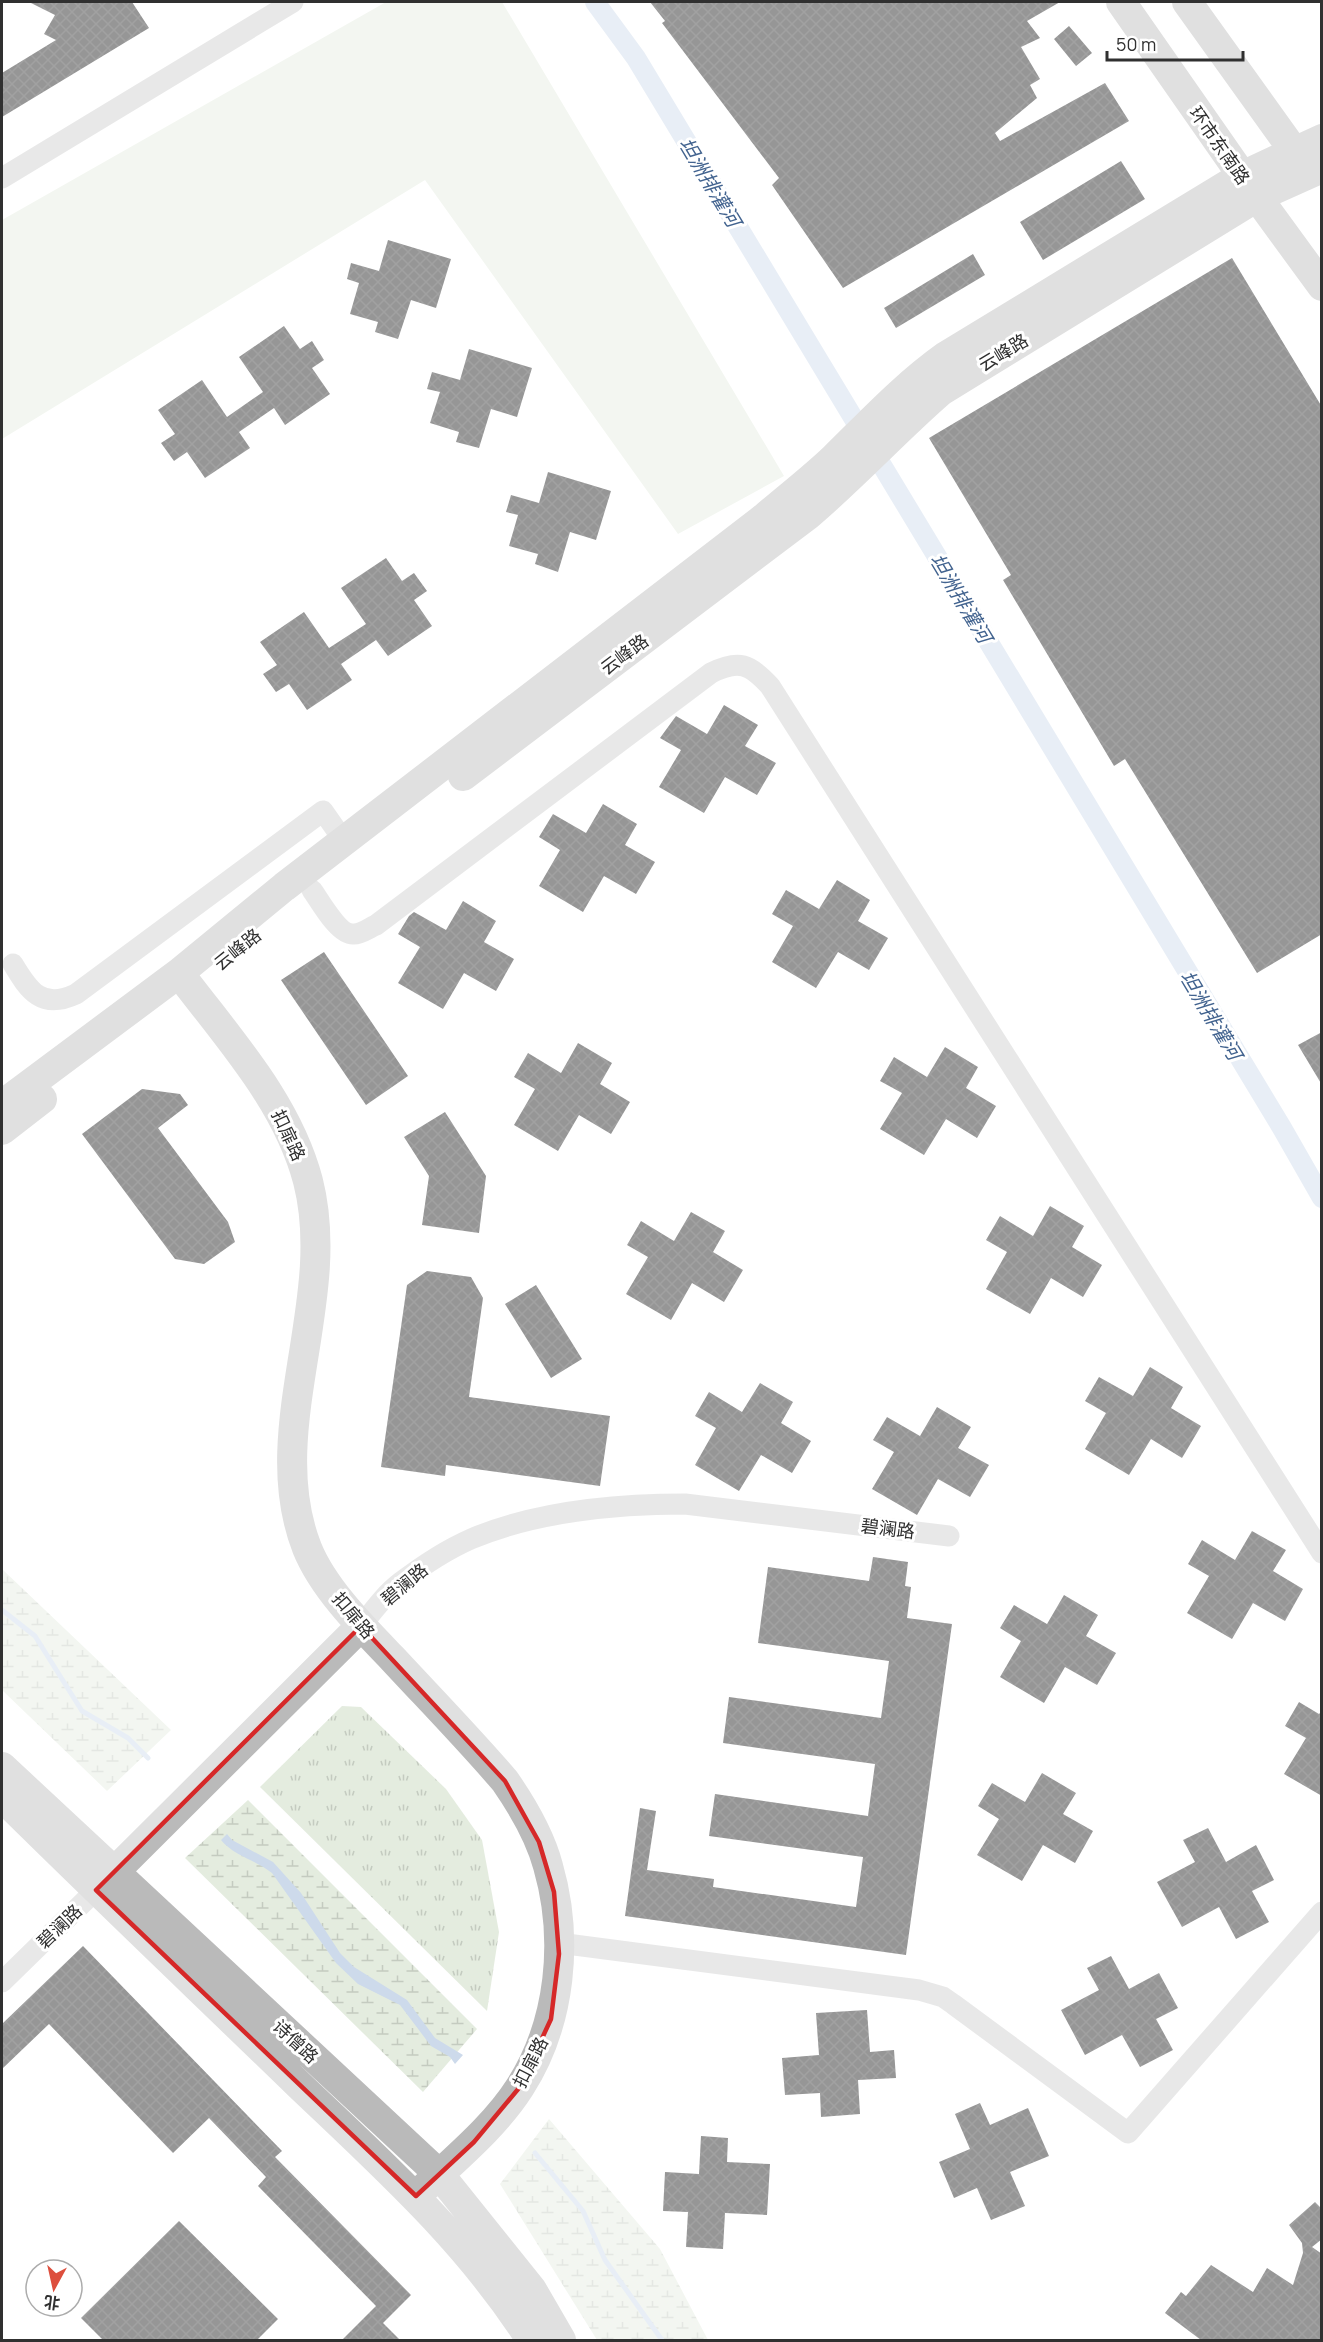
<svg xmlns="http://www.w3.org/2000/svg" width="1323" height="2342" viewBox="0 0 1323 2342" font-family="Manrope,'Noto Sans SC',sans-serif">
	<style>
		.grass { fill: url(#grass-tufts) }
		.wetland { fill: url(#wetland-marsh) }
		.park { fill: #e4ecdf }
		.water { fill: #cddaeb }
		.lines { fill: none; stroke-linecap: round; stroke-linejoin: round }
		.stream { stroke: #cddaeb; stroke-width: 5 }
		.canal { stroke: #cddaeb; stroke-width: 20 }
		.building { fill: url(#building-cross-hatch) }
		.street { stroke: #cdcdcd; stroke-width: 21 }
		.secondary { stroke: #bababa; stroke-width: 30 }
		.marked { fill: none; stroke: #d62828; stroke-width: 4.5; stroke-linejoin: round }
		.labels { text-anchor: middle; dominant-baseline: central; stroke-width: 6; stroke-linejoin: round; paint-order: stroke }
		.street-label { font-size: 18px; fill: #303030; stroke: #fff }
		.water-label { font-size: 20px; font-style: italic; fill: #42638f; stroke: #fff }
	</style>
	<defs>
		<pattern id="grass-tufts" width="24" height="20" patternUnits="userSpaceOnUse" patternTransform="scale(1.5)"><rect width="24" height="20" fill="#e4ecdf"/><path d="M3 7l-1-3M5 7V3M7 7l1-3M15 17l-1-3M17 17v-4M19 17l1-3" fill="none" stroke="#c4cbc0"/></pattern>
		<pattern id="wetland-marsh" width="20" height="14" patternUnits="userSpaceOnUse" patternTransform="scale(1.5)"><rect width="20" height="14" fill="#e4ecdf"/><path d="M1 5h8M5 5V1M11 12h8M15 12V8" fill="none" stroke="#c4cbc0"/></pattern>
		<pattern id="building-cross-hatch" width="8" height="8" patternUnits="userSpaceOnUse" patternTransform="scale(1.5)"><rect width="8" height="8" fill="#171717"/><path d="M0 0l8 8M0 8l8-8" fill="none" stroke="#303030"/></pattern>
	</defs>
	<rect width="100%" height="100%" fill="#fff"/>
	<path class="grass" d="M342,1706L361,1707L446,1789L482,1840L499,1932L487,2011L260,1787Z"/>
	<path class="wetland" d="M2,1569L171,1730L107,1791L2,1690Z
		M248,1800L477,2029L423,2092L185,1858Z
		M549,2119L660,2249L708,2340H597L500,2184Z"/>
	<path class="park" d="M386,2H502L784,476L678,534L425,180L2,439V220Z"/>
	<path class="water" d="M227,1834L232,1840L273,1862L301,1893L340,1953L354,1967L407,2000L435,2038L463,2055L455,2064L450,2057L431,2046L400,2005L358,1984L336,1963L272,1873C256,1860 234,1856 221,1840Z"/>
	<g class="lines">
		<path class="stream" d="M2,1610L35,1636L82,1711L128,1738L148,1758
			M535,2153L583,2211L605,2260L662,2340"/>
		<path class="canal" d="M595,2L636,58L1282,1128L1322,1198"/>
	</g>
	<path class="building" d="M29,2H132L149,28L2,117V73L56,40L44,34L55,15Z
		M650,2H1060L1027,21L1040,38L1021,47L1040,79L1030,85L1037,98L995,133L1000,141L1105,83L1129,121L843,288L772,185L779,178L662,23L665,21Z
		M1069,26L1092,53L1076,66L1054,39Z
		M1121,161L1145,199L1043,260L1020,222Z
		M388,240L451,259L436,308L411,300L398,339L375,332L378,322L350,314L359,283L347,279L351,263L379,271Z
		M973,254L985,275L896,328L884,308Z
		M1232,258L1322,407V934L1257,973L1125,759L1114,766L1003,580L1011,575L929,438Z
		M284,326L300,349L312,341L324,360L312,368L330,394L285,425L274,408L239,432L250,448L205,478L187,452L174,461L161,443L175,434L158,410L202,380L227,417L263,392L239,357Z
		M469,349L532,368L517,417L491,409L479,448L456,442L459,432L430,423L440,392L427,389L432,372L460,380Z
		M548,472L611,491L596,540L570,532L558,572L535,564L538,554L509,546L518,515L506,512L511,495L539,503Z
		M386,558L402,581L414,573L427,591L414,600L432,626L388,656L376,640L341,664L352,680L307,710L289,684L276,692L263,674L277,665L260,642L304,612L329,648L366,624L341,588Z
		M724,705L758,725L745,746L776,763L757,795L725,777L704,813L659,787L681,750L660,738L676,716L707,734Z
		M603,804L637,824L625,845L655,862L636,894L604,876L583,912L539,886L560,850L539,837L553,814L586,833Z
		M837,880L870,900L858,921L888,938L869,970L838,952L816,988L772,962L793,926L772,914L786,890L819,909Z
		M463,901L496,921L484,942L514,959L496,991L464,973L443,1009L398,983L420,947L398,934L409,916L414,912L446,930Z
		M324,952L408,1076L366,1105L281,980Z
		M1322,1032V1085L1298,1045Z
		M578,1043L612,1063L600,1084L630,1102L611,1134L579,1115L558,1151L514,1125L535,1089L514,1077L528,1053L561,1073Z
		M945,1047L978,1067L966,1088L996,1106L977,1138L946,1119L924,1155L880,1129L902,1093L880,1081L894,1057L927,1077Z
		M142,1089L180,1094L188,1105L158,1128L228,1222L235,1242L204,1264L175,1259L82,1134Z
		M445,1112L486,1176L479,1233L422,1225L429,1176L404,1137Z
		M1050,1206L1084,1226L1072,1247L1102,1265L1083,1297L1051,1278L1030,1314L986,1289L1007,1252L986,1240L1000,1216L1033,1236Z
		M691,1212L725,1231L713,1252L743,1270L724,1302L692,1283L671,1320L626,1294L648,1257L627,1245L641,1221L674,1241Z
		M427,1271L471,1277L483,1298L469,1397L610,1416L600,1486L446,1465L445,1476L381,1467L407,1285Z
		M536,1285L582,1359L551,1378L505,1304Z
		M1150,1367L1183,1387L1171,1408L1201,1426L1182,1458L1151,1439L1129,1475L1085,1449L1106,1413L1085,1401L1099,1377L1133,1396Z
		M760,1383L793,1402L781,1423L811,1441L792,1473L761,1455L739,1491L695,1465L716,1428L695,1416L709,1392L742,1412Z
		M937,1407L971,1427L958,1448L989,1465L970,1497L938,1479L917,1515L872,1489L894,1452L873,1440L887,1417L920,1436Z
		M1252,1531L1286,1550L1273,1571L1303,1589L1285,1621L1253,1603L1232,1639L1187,1613L1209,1576L1188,1564L1202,1540L1235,1560Z
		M873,1557L908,1562L905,1586L911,1587L907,1618L952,1624L906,1955L625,1916L640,1808L656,1811L647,1870L714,1879L713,1887L856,1907L863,1857L709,1836L715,1794L868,1816L875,1764L723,1743L729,1697L881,1718L889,1661L758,1643L768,1567L869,1581Z
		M1064,1595L1098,1615L1086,1636L1116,1653L1097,1685L1065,1667L1044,1703L1000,1677L1021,1641L1000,1628L1014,1605L1047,1624Z
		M1299,1702L1319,1714L1322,1711V1796L1284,1774L1306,1738L1285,1726Z
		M1042,1773L1076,1793L1063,1814L1093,1831L1075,1863L1043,1845L1022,1881L977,1855L999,1819L978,1806L992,1783L1025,1802Z
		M1208,1828L1226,1862L1256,1845L1274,1880L1252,1891L1269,1922L1236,1939L1219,1907L1182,1927L1157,1882L1195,1862L1183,1840Z
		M83,1946L282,2151L275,2157L411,2295L383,2323L400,2340H342L376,2306L258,2186L266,2177L209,2118L173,2153L49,2024L2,2069V2024Z
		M1111,1956L1129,1989L1159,1973L1178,2008L1156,2019L1173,2050L1140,2067L1122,2035L1085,2055L1061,2010L1099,1990L1087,1968Z
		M867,2010L870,2052L894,2050L896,2078L858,2080L860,2114L821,2117L820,2093L785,2095L782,2058L819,2055L816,2013Z
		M980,2103L990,2125L1028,2108L1049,2156L1010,2172L1025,2206L991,2220L977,2188L954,2198L939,2162L970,2149L955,2114Z
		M701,2136L728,2138L727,2162L770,2164L767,2215L725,2213L723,2249L686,2247L688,2212L663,2211L665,2172L699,2174Z
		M1315,2202L1322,2209V2239L1312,2247L1322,2254V2340H1201L1165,2313L1181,2292L1186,2296L1211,2265L1253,2292L1267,2268L1293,2285L1303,2253L1302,2243L1289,2225Z
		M179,2221L278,2319L257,2340H103L81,2318Z"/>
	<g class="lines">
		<path class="street" d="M2,178L293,2
			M312,890C320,901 339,936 354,934C361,934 369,928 376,925L711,673C739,659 750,664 770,686L1322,1553
			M13,964C29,991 42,1010 76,994L323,811L344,841
			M361,1626C373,1611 385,1594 401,1582C422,1566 446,1550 471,1539C534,1512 616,1504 685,1504L949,1536
			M559,1943L919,1990L943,1997L953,2004L1128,2133L1322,1912
			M2,1982L96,1890"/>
		<path class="secondary" d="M1121,2L1257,197L1322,286
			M1187,2L1306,168
			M463,776L808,515C854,476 895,431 941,391L1257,197L1322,168
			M179,973C227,1037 287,1101 308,1181C339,1302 261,1431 307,1548C323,1588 362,1627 392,1658C430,1699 469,1739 505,1781C523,1807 540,1836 548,1866C569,1939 561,2023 520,2087C494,2128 451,2162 416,2196
			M2,1105L179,973L284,887L764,518C787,498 812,479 834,458C870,423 904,386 946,356L1242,176L1322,139
			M2,1130L42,1099
			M2,1767L439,2174L532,2290L561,2340
			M2,1797C100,1894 200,1989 299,2085C384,2166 468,2241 531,2340
			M100,1886L361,1626"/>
	</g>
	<path d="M0 0H1323V2342H0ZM361,1626L505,1781L539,1842L554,1892L559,1954L551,2019L519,2088L474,2142L416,2196L96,1890Z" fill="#fff" fill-opacity=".55" fill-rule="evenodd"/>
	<path class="marked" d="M361,1626L505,1781L539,1842L554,1892L559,1954L551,2019L519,2088L474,2142L416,2196L96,1890Z"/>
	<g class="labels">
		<g class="street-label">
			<text transform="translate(1220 145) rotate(55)">环市东南路</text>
			<text transform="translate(1003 352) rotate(-31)">云峰路</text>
			<text transform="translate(624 654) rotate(-37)">云峰路</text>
			<text transform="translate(237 949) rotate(-39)">云峰路</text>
			<text transform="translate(289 1135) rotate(65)">扣扉路</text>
			<text transform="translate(888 1528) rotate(7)">碧澜路</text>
			<text transform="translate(404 1584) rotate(-40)">碧澜路</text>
			<text transform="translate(354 1615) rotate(50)">扣扉路</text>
			<text transform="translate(59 1926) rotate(-44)">碧澜路</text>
			<text transform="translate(296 2041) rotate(43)">诗僧路</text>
			<text transform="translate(530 2062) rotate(-63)">扣扉路</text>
		</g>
		<g class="water-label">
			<text transform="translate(710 182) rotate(59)">坦洲排灌河</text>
			<text transform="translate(961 598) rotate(59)">坦洲排灌河</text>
			<text transform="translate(1211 1015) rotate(59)">坦洲排灌河</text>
		</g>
	</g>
	<rect width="1323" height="2342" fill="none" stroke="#303030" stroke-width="6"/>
	<g transform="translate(54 2288) rotate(188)"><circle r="28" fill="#ffffff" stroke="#acacac" stroke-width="1.5"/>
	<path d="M0-4.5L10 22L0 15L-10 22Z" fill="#dd4f3d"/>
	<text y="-9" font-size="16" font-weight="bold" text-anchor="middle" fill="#303030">北</text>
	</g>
	<path d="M1107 51v9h136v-9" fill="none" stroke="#303030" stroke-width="3"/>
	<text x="1116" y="51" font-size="18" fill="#303030" stroke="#ffffff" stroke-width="4.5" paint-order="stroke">50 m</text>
</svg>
